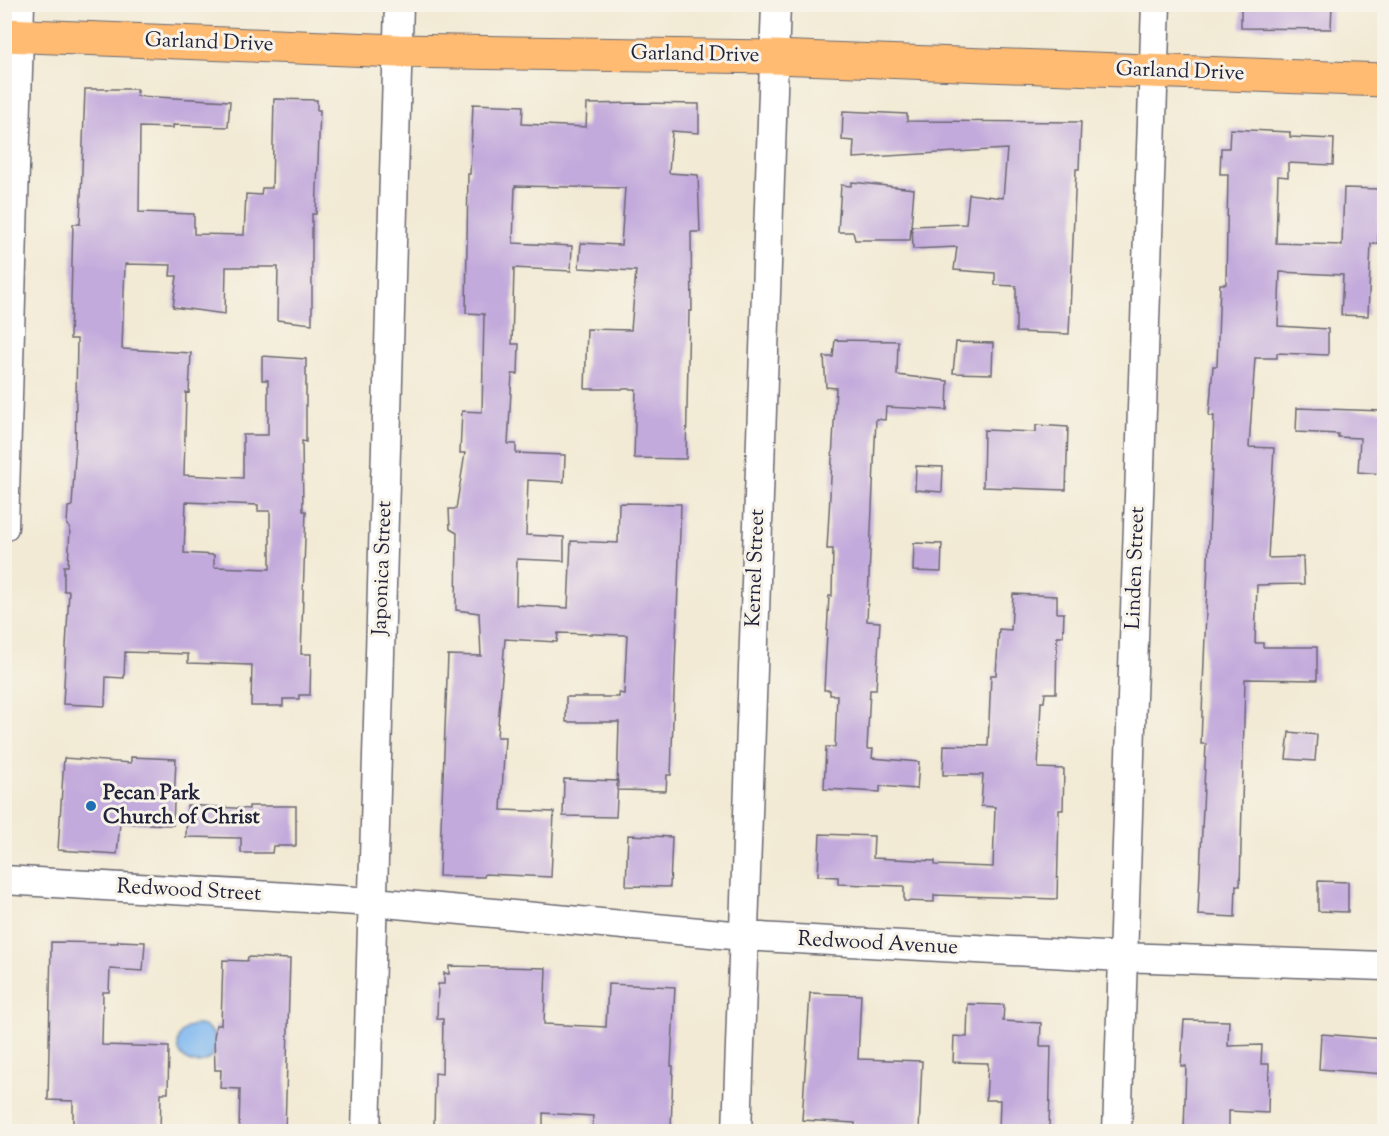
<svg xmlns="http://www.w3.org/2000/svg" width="1389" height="1136" viewBox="0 0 1389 1136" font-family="'Sorts Mill Goudy',serif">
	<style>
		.water { fill: #80b8f0; stroke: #516d96; stroke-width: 1.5 }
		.building { fill: #c3aadc; fill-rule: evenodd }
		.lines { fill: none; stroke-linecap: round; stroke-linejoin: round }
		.minor-casing { stroke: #6b6871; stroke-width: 31 }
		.major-casing { stroke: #6b6871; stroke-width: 35 }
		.minor { stroke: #fff; stroke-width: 28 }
		.major { stroke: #ffbb71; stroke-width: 33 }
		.poi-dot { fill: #1f6fb2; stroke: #f7f3e8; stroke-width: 2 }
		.labels { text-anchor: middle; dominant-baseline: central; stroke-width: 6; stroke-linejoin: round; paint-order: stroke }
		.street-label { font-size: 21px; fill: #22223b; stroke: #f7f3e8 }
		.poi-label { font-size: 21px; font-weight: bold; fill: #22223b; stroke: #f7f3e8; text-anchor: start }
	</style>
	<rect width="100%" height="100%" fill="#f7f3e8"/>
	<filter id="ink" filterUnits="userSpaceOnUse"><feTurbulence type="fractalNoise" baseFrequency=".0167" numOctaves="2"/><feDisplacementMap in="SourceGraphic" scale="12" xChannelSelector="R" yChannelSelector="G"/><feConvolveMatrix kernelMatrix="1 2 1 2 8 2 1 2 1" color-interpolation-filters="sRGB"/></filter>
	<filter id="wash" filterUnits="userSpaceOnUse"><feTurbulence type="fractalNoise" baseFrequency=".008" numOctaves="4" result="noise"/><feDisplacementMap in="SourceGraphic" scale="24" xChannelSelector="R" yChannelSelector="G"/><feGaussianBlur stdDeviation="1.35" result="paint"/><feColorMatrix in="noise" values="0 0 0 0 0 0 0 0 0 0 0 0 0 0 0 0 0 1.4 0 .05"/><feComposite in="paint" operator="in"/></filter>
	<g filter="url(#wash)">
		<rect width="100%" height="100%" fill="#f2ead4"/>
		<path class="water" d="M178 1044a19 19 0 1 1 38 0a19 19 0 1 1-38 0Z"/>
		<g id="blocks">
			<path class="building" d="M1241,4H1332L1331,29L1241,28Z
				M85,89H137V96L230,101L228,127L173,125V128L140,127L139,212L194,214V234L244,235L246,194L261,195L262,188H272L274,99L317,100V110H320L316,214H312V324L277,320L278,267H226L225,314L173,307L177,276H170L171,265L125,264L122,349L191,353L189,393L186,392L184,475L243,478V435H268V380H262V356L306,359V442L302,441L303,511H306L301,654H311L310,695H299V699H283V706H251L252,665L188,663V654L125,652L124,678L106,677L105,706L63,704L69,591H64V566H68L70,528L67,525L68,507L72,506L75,456L77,339H70L73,224H80ZM186,502L258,505V511H270V569L214,567V555L184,553Z
				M640,103L699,104V133L672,131L669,173L698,175L700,232H691L692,311H689L686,459L634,458L636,389H585L587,329L631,330L636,271L579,268L581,243L621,245L625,188L515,186L513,243L572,246L571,271L514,268L512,344H519L518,374H512L508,444H516V453L565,455L564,482L528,480L526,535L564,537V561L517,559L516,605L568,608L571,541L618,543L619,503L681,504L671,775H667L666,791L617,790L619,722H566V697H619V693L624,694L627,635L558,633L557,642L505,639L497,737H505L501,810L554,812L551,877L485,874L484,877L439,876L448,655L481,656L479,613L456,610L457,533L450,529L449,509H456L465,453H460L462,411L482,412L484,314L466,313L468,174H470L473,104L523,106L522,124L586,127L587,104Z
				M843,111L907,114V121L1081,122L1079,169H1076L1069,334L1016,332V286L995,285V273L954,270L957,247L913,249L912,226L966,224L969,194L1003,198L1007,149L853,158L854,141L842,140Z
				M1230,129L1290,132V137L1334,139L1333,165L1288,163V177L1278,176L1276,243L1342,245L1344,188L1380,189L1378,244H1371L1368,316L1341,315L1343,275L1280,272L1278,326L1328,329V355L1277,353V358H1255L1249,447L1274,448L1268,558L1303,557L1304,584L1257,585L1255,643H1263V647H1317V680L1245,679L1240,886L1236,885L1235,917L1198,915L1206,744H1201L1203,686L1214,416H1209L1213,366H1217L1220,284H1226L1228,174H1220L1221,148H1229Z
				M852,182L914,189L910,240H855L853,232H838L841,185L851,186Z
				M835,340L898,341L897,375L948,381L947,410L886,407L885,420L876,419L867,621L880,622L876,690H870L867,749H873L872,758L919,762L917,789L880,786V792L824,789L826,747H835L837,695H830V690H824L829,596H832L833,549H827L836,388L826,387L824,357H833Z
				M956,342L993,343L992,374L953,373Z
				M1297,408L1384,411V474L1358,472L1360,438L1338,437V434L1296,432Z
				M1036,425L1068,427L1066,490L983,487L984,430L1036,432Z
				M916,466L943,467L942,492L915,490Z
				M914,543L942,544L941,572L913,571Z
				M1013,594L1057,596V613H1064L1063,636H1057L1056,693H1045L1044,702H1041L1038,768L1064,769L1063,810H1059L1057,899L934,895V902L904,901V886L838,884V877L818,876L820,834L874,836L873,858L935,861V865L993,867L995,807L981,806L983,775H943L944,745L988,746L991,675H996L999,629L1011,630Z
				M1289,732L1317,735L1315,761L1286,759Z
				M131,757L176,759L173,825L120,823L117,854L58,850L64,758L131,763Z
				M564,779L618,781L616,817L563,816Z
				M187,805L249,809V806H296V846H273L272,853H241V838L186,837Z
				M628,835L672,837L670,887L626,886Z
				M1318,881L1348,882V912L1318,911Z
				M118,941L145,942L143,971L110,969L109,992H103L102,1045L169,1047L168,1093H161L160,1131H73V1101L48,1100L51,942L118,943Z
				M248,957L290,959L285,1131H239L240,1089L220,1088L221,1070H215L214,1037L216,1025H221L223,960L247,961Z
				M449,966L546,968L544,1024L606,1027L608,984L675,987L671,1066H673L671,1131H592L593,1116L543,1113V1131H434L435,1073L442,1074L443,1019H437L438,984H444V973L449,974Z
				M810,993L861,995L858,1059L922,1061L919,1131H855V1123L802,1120Z
				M968,1004L1004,1005L1003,1021L1041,1023L1040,1046H1051L1049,1130L999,1131L1000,1100H986L988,1063L953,1062L954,1036L967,1037Z
				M1184,1020L1229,1021L1228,1046L1262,1045L1261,1064H1269L1268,1113L1229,1111V1131H1184L1186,1066H1181Z
				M1321,1034L1384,1039V1074L1319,1069Z"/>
		</g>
	</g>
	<g filter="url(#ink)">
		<use href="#blocks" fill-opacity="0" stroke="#6b6871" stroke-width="1.5"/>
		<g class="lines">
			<g class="minor-casing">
				<path id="minor" d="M4,527L20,4
					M4,880L374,902L743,936L1121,957L1384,966
					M366,1132L399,4
					M737,1132L776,4
					M1117,1132L1156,4"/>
			</g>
			<g class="major-casing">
				<path id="major" d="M4,35L398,51L774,57L1384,80"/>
			</g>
			<use href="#minor" class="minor"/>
			<use href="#major" class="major"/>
		</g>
	</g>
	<circle class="poi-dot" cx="91" cy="806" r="6"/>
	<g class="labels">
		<g class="street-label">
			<text transform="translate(209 43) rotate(2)">Garland Drive</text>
			<text transform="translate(695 55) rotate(1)">Garland Drive</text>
			<text transform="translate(1180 72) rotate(2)">Garland Drive</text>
			<text transform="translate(383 568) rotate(-88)">Japonica Street</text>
			<text transform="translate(756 568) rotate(-88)">Kernel Street</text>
			<text transform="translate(1136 568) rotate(-88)">Linden Street</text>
			<text transform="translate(189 891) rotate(3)">Redwood Street</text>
			<text transform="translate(878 944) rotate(3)">Redwood Avenue</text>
		</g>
		<g class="poi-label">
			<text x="103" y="794">Pecan Park<tspan x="103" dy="24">Church of Christ</tspan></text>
		</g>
	</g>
	<rect width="1389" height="1136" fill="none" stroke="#f7f3e8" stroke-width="24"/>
</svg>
